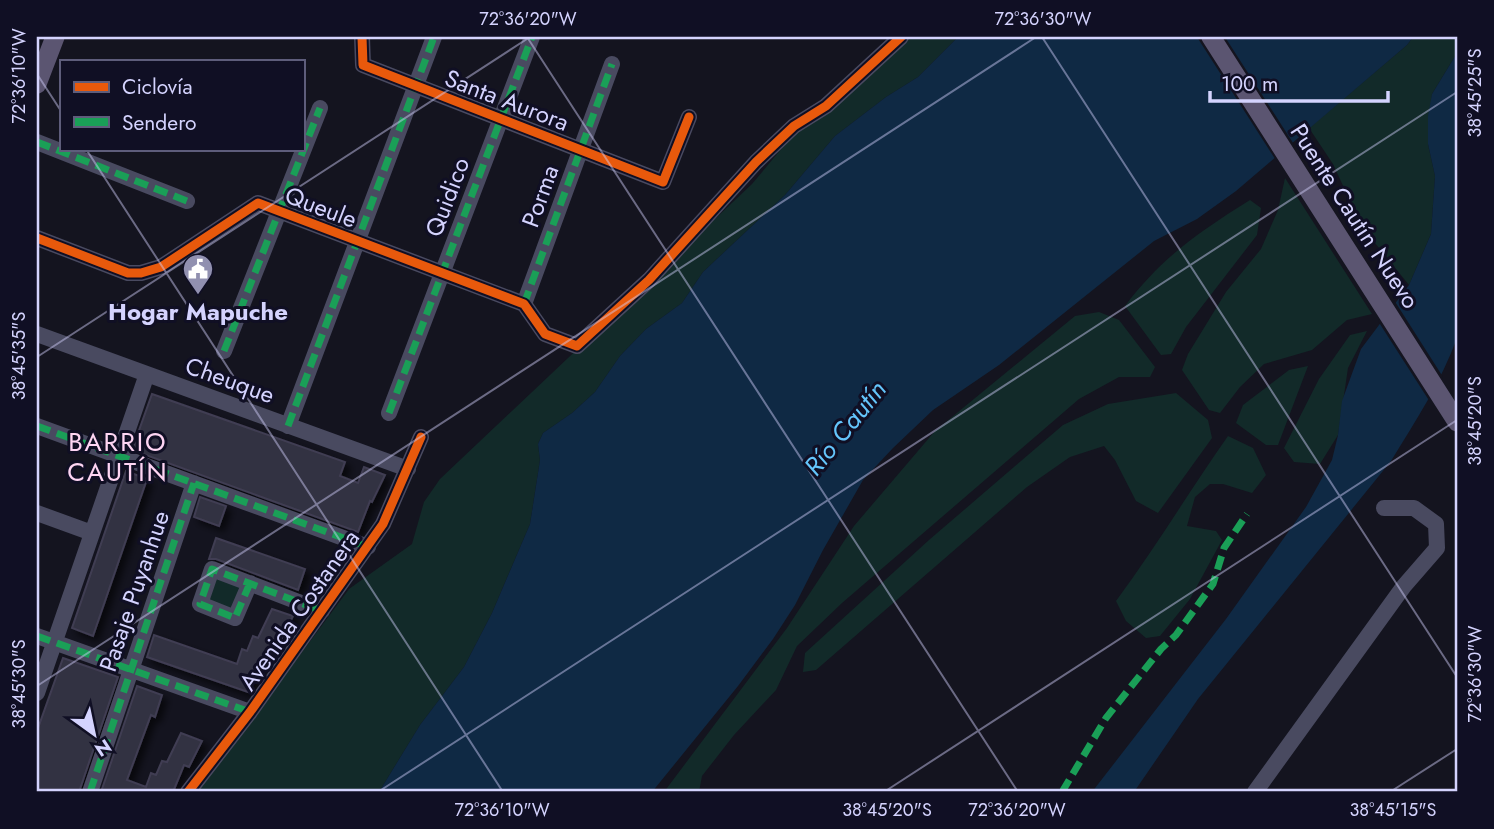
<svg xmlns="http://www.w3.org/2000/svg" width="1494" height="829" viewBox="0 0 1494 829" font-family="Jost,sans-serif">
	<style>
		.green { fill: #122a29 }
		.water { fill: #0f2944 }
		.pier { fill: #14141f }
		.building { fill: #333242; stroke: #403e53; stroke-width: 2; filter: url(#shadow) }
		.lines { fill: none; stroke-linecap: round; stroke-linejoin: round }
		.minor { stroke: #494a60; stroke-width: 16 }
		.major { stroke: #5b5571; stroke-width: 19 }
		.quiet { stroke: #1a9f57; stroke-width: 7; stroke-dasharray: 14 7; stroke-linecap: butt }
		.cycleway-casing { stroke: #100f24; stroke-width: 13 }
		.cycleway { stroke: #e8590c; stroke-width: 9 }
		.ticks { fill: none; stroke: #d4d3fe; stroke-width: 2; stroke-opacity: 0.45 }
		.labels { text-anchor: middle; dominant-baseline: central; stroke-width: 6; stroke-linejoin: round; paint-order: stroke }
		.street-label { font-size: 24px; fill: #d4d3fe; stroke: #100f24 }
		.poi-label { font-size: 24px; font-weight: bold; fill: #d4d3fe; stroke: #100f24 }
		.water-label { font-size: 26px; font-style: italic; fill: #64c5fb; stroke: #100f24 }
		.neighbourhood-label { font-size: 26px; letter-spacing: 2px; fill: #fed5f3; stroke: #100f24 }
		.neatline { fill: none; stroke: #d4d3fe; stroke-width: 2.5 }
		.ticks-label { font-size: 18px; text-anchor: middle; fill: #d4d3fe }
	</style>
	<defs>
		<filter id="shadow"><feDropShadow dx="5" dy="5" stdDeviation="3.5" flood-color="#0009"/></filter>
	</defs>
	<rect width="100%" height="100%" fill="#14141f"/>
	<path class="green" d="M910,37H958L918,77L886,97L835,136L785,195L703,272L682,303L646,329L620,356L595,392L572,413L543,433L538,444L540,460L530,524L492,613L464,667L420,725L379,792H198L349,589L412,544L424,502L440,479L752,184L798,129L841,102Z
		M1413,37H1457V53L1432,94L1428,144L1435,176L1431,234L1409,285L1362,227L1333,164L1309,128L1407,45Z
		M1285,178L1372,314L1347,320L1312,350L1264,364L1240,387L1220,413L1209,410L1182,370L1188,354L1226,292L1261,249L1278,210Z
		M1250,200L1261,208L1257,235L1186,327L1171,354L1161,355L1125,306C1162,257 1199,232 1250,200Z
		M1099,312L1119,320L1155,367L1150,377H1119L1079,399L842,603L797,646L776,690L734,735L702,776L699,792H664L787,628L854,526L935,431L1075,316Z
		M1367,331L1348,368L1338,435L1320,464L1294,462L1284,448L1319,379L1350,335Z
		M1308,366L1278,445H1266L1236,423L1243,405L1289,370Z
		M1176,393L1208,420L1212,438L1158,513L1136,501L1115,460L1104,446L1070,457L1027,487L816,670L803,672L805,653L929,540L1063,425L1108,404Z
		M1228,436L1253,448L1266,475L1252,493L1223,484H1210L1195,497L1187,526L1216,531L1222,540L1190,599L1160,636L1146,638L1126,621L1116,601C1156,547 1190,490 1228,436Z
		M214,572L245,584L234,615L203,603Z"/>
	<path class="water" d="M958,37H1413L1407,45L1236,191L1197,219L1154,241L999,365L933,410L893,448L863,480L823,550L795,605L773,639L738,686L652,792H379L420,725L464,667L492,613L530,524L540,460L538,444L543,433L572,413L595,392L620,356L646,329L682,303L703,272L785,195L835,136L886,97L918,77Z
		M1457,53V338C1441,382 1415,422 1391,461L1198,699L1134,792H1092L1226,619L1306,507L1332,460L1338,435L1342,401L1361,349L1409,285L1431,234L1435,176L1428,144V116L1432,94Z"/>
	<path class="pier" d="M1197,37H1225L1295,146L1277,162Z
		M1394,300L1443,377L1430,402L1378,321Z"/>
	<path class="building" d="M152,394L345,462L340,476L358,483L364,467L385,475L372,502L370,501L358,532L132,450Z
		M126,471L147,479L93,636L72,628Z
		M200,497L226,506L219,526L194,517Z
		M216,538L305,569L298,590L216,559H209Z
		M272,609L293,616L280,642L275,641L269,656L264,654L248,692L147,657L154,635L237,664L242,649L247,651L253,636L258,638Z
		M63,658L118,677L79,792H37V731Z
		M137,686L162,695L155,717L151,715L127,780L146,787L151,773L156,775L162,761L167,762L181,733L202,741L189,767L184,765L173,792H101Z"/>
	<g class="lines">
		<path class="minor" d="M362,37L363,65L663,182L689,117
			M37,142L187,201
			M37,238L128,273H141L161,267L258,203L524,304
			M524,304L545,334L577,346L649,280L756,162L794,126L826,106L901,37
			M524,304L612,64
			M37,334L408,469
			M224,351L320,108
			M389,413L532,37
			M37,426L368,547
			M288,426L434,37
			M37,513L92,533
			M250,583L235,618L200,604L212,569L322,611
			M37,636L250,712
			M37,693L147,374
			M90,792L194,483
			M188,792L250,712L383,524L421,437
			M1255,792L1404,586L1437,548L1436,524L1414,508H1384"/>
		<path class="major" d="M1211,37L1457,422
			M37,84L55,37"/>
		<path class="quiet" d="M37,142L187,201
			M524,304L612,64
			M224,351L320,108
			M389,413L532,37
			M37,426L368,547
			M288,426L434,37
			M250,583L235,618L200,604L212,569L322,611
			M37,636L250,712
			M90,792L194,483
			M1062,792L1106,718L1161,649L1176,635L1213,584L1224,548L1247,514"/>
		<g class="cycleway-casing">
			<path id="cycleway" d="M362,37L363,65L663,182L689,117
				M37,238L128,273H141L161,267L258,203L524,304L545,334L577,346L649,280L756,162L794,126L826,106L901,37
				M188,792L250,712L383,524L421,437"/>
		</g>
		<use href="#cycleway" class="cycleway"/>
	</g>
	<path class="ticks" d="M527,37L1018,792M1042,37L1457,677M37,74L61,111M86,149L503,792M37,357L530,37M37,686L1036,37M378,792L1457,92M884,792L1457,420M1390,792L1457,749"/>
	<defs>
		<g id="civic-pin" transform="scale(1.575)"><path d="M0 17L-7.5 6A9.5 9.5 0 1 1 7.5 6Z" fill="#9190b0" stroke="#100f24"/><path d="M-.6-6.5H3V-4.5H.6V-3L4-1V1h2V6H-6V1h2V-1L-.6-3ZM-1.2 2.5V6h2.4V2.5Z" fill="#fff"/></g>
	</defs>
	<g fill-rule="evenodd">
		<use href="#civic-pin" x="198" y="269"/>
	</g>
	<g class="labels">
		<g class="street-label">
			<text transform="translate(507 100) rotate(21)">Santa Aurora</text>
			<text transform="translate(540 196) rotate(-70)">Porma</text>
			<text transform="translate(447 197) rotate(-69)">Quidico</text>
			<text transform="translate(321 207) rotate(21)">Queule</text>
			<text transform="translate(1355 216) rotate(57)">Puente Cautín Nuevo</text>
			<text transform="translate(230 380) rotate(20)">Cheuque</text>
			<text transform="translate(134 591) rotate(-71)">Pasaje Puyanhue</text>
			<text transform="translate(299 610) rotate(-55)">Avenida Costanera</text>
		</g>
		<g class="poi-label">
			<text x="198" y="311">Hogar Mapuche</text>
		</g>
		<g class="water-label">
			<text transform="translate(845 428) rotate(-51)">Río Cautín</text>
		</g>
		<g class="neighbourhood-label">
			<text x="118" y="442">BARRIO<tspan x="118" dy="30">CAUTÍN</tspan></text>
		</g>
	</g>
	<rect width="1494" height="829" fill="none" stroke="#100f24" stroke-width="77"/>
	<rect x="60" y="60" width="245" height="91" fill="#100f24" stroke="#5e5d7b" stroke-width="2"/>
	<rect x="74" y="82" width="35" height="10" fill="#e8590c" stroke="#5e5d7b" stroke-width="2"/>
	<text x="122" y="94" font-size="21" fill="#d4d3fe">Ciclovía</text>
	<rect x="74" y="117" width="35" height="10" fill="#1a9f57" stroke="#5e5d7b" stroke-width="2"/>
	<text x="122" y="130" font-size="21" fill="#d4d3fe">Sendero</text>
	<g transform="translate(94 734) rotate(147)" stroke="#100f24" stroke-width="5" paint-order="stroke">
	<path d="M0-5L12 26L0 18L-12 26Z" fill="#d4d3fe"/>
	<text y="-10" font-size="19" font-weight="bold" text-anchor="middle" fill="#d4d3fe">N</text>
	</g>
	<path d="M1210 91v10h178v-10" fill="none" stroke="#d4d3fe" stroke-width="3.5"/>
	<text x="1221" y="91" font-size="21" fill="#d4d3fe" stroke="#100f24" stroke-width="5" paint-order="stroke">100 m</text>
	<rect x="38" y="38" width="1418" height="752" class="neatline"/>
	<g class="ticks-label">
		<text x="528" y="25">72°36'20"W</text>
		<text x="1043" y="25">72°36'30"W</text>
		<text transform="translate(19 76) rotate(-90)" y="6">72°36'10"W</text>
		<text transform="translate(1475 93) rotate(-90)" y="6">38°45'25"S</text>
		<text transform="translate(19 356) rotate(-90)" y="6">38°45'35"S</text>
		<text transform="translate(1475 421) rotate(-90)" y="6">38°45'20"S</text>
		<text transform="translate(1475 674) rotate(-90)" y="6">72°36'30"W</text>
		<text transform="translate(19 684) rotate(-90)" y="6">38°45'30"S</text>
		<text x="502" y="816">72°36'10"W</text>
		<text x="887" y="816">38°45'20"S</text>
		<text x="1017" y="816">72°36'20"W</text>
		<text x="1393" y="816">38°45'15"S</text>
	</g>
</svg>
